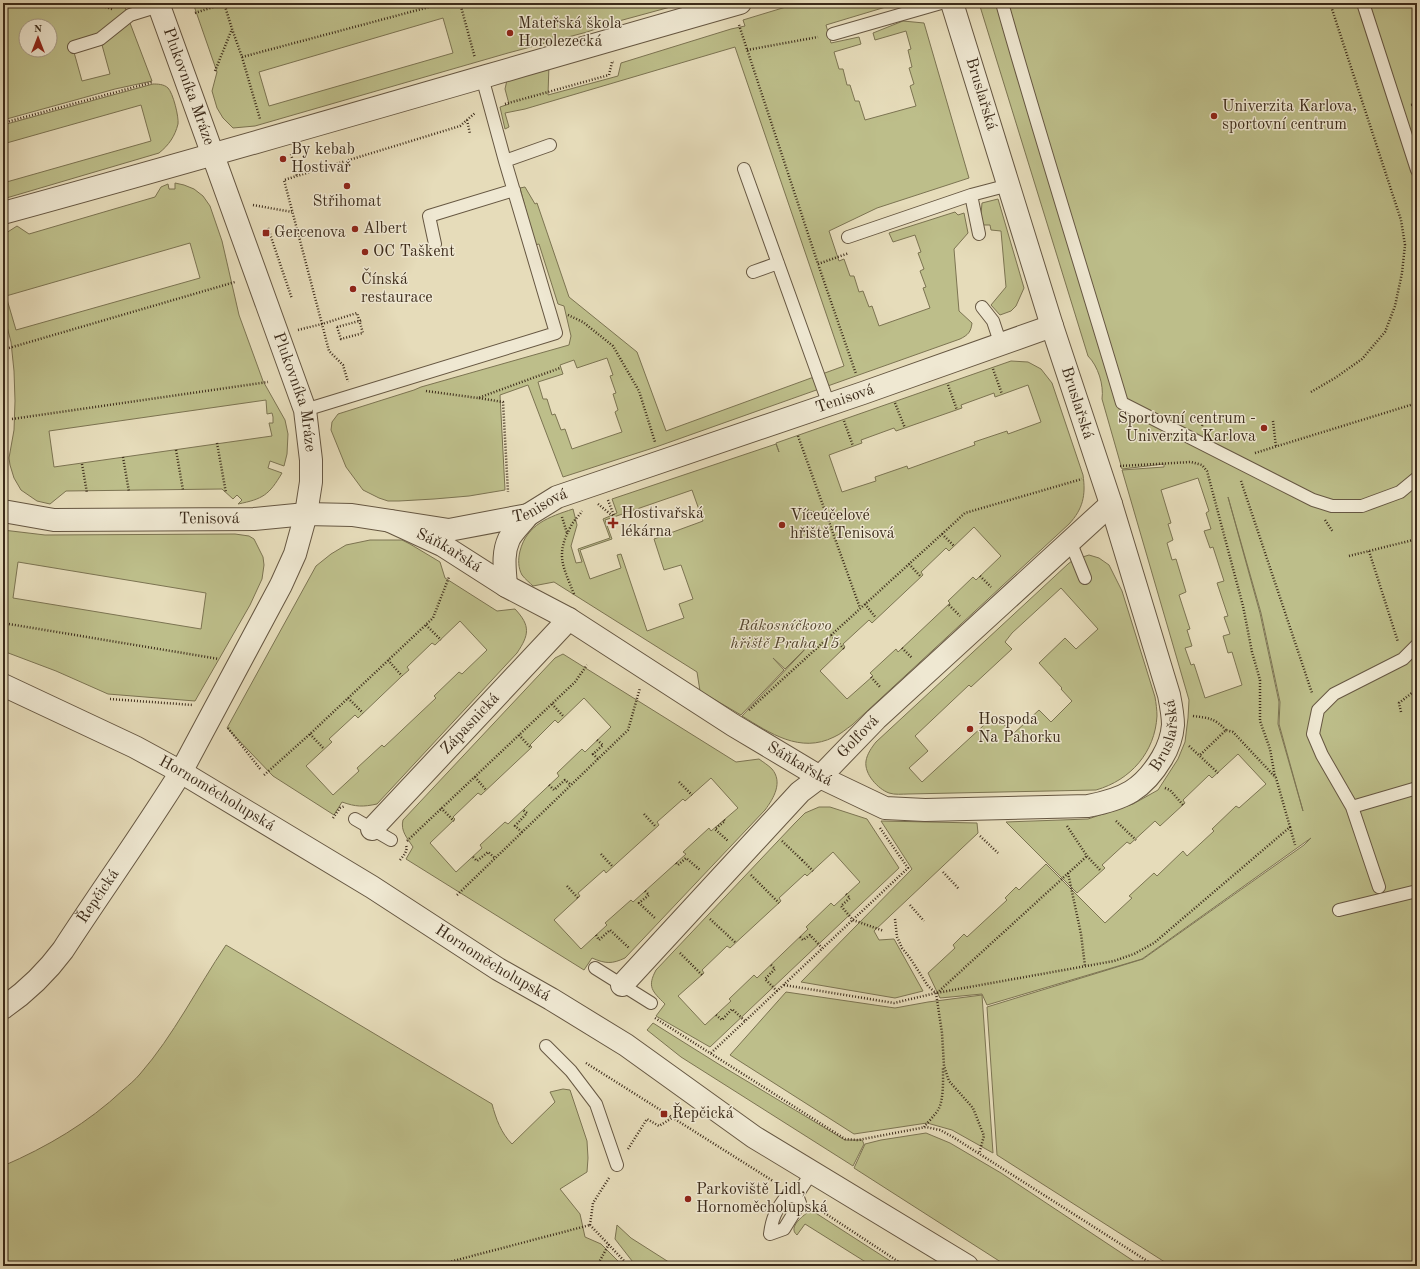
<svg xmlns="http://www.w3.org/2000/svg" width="1420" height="1269" viewBox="0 0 1420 1269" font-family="'Old Standard TT',serif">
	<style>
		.green { fill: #bdbe8a; stroke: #7c7452; fill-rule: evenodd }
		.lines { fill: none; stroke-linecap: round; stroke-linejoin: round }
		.service-casing { stroke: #665742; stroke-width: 14 }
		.minor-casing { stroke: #665742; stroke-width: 24 }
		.tertiary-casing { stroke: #665742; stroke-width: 24 }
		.path { stroke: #3c2b1a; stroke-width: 2.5; stroke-dasharray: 1 2; stroke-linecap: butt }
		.service { stroke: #efe8d2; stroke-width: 12 }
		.minor { stroke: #efe8d2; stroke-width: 22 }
		.tertiary { stroke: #efe8d2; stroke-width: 22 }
		.path-bridge { stroke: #3c2b1a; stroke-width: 2.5; stroke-dasharray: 1 2; stroke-linecap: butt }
		.poi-dot { fill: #8f2418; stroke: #efe8d2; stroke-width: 1.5 }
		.labels { text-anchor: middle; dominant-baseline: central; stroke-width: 3; stroke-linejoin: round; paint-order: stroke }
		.poi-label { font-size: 16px; fill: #3c2b1a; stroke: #efe8d2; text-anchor: start }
		.street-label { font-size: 16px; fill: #3c2b1a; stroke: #efe8d2 }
		.park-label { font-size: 16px; font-style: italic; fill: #564830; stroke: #efe8d2 }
	</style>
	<rect width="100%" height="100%" fill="#e6dcba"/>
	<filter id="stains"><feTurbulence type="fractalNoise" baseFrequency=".005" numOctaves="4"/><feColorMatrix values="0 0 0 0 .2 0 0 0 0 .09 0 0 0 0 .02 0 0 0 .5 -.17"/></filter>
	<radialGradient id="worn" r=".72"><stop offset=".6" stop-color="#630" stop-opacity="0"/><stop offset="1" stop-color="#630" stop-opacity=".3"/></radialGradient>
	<path class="green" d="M3,3H124L126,11L98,35L72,45L82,81L110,74L102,45L130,23L152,81L115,89L3,120ZM26,26H50V50H26Z
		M193,3H685L619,21L587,32L508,53L255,126L233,128L223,118L217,108L212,91L217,72ZM443,18L453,53L269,106L259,72Z
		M799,3H899L826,25L831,43L859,37L861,44L834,52L839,69H843L847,85H850L855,101H859L865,120L916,106L910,86L914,84L909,68L912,67L908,50L911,49L906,31L875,40L873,33L903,21L924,23L969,178L877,208L829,231L839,261L844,259L850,276H854L859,292L863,291L869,307L872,306L879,326L930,308L923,288L926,287L920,271L924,269L918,253L921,252L915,235L893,242L889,233L955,212L958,215L964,213L968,233L954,249L959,311L972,323C971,332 968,335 960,339L656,447L563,477L528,385L500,395L505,490L469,496L434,499L399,501H388L379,498L363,490L346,467L331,430L332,422L338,414L414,390L421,387L569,345L571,336L564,306L558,304L539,244L535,245L520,188L525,187L535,204L537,203L569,297L637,352L666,431L844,366L735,47L525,109L505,113L509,127L505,129L500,107L509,104L505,89L507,80L549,64L548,95L618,76L621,63L731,29L745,26L743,20ZM607,358L613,375L610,376L616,393L613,394L618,410L615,412L622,432L572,449L565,429L561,430L555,414L552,415L547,399H543L538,382L563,374L560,365L574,360L577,368Z
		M979,3H1417V1266H1171L997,1155L987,1007L1143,959L1304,845L1311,838L1142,959L987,1005L982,994L940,998L928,973L955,948L953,945L964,934L967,937L1007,900L1005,898L1016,887L1019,890L1046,864L1105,923L1132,898L1129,896L1154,873L1157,876L1183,851L1187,856L1214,831L1212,829L1236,806L1239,808L1266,784L1238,754L1212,778L1209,775L1183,800L1185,803L1160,826L1155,821L1130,844L1127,842L1102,865L1105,868L1077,893L1006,822L1088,819L1133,804L1158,790L1178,759L1185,742L1188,718L1189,700L1122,470L1164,467V464L1122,469L1102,399C1104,385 1098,366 1088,356ZM1198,478L1209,511L1206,513L1211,529L1204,531L1210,548L1213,547L1224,581L1217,583L1228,616L1224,617L1230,634L1223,636L1228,653L1232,652L1242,685L1205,698L1194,664L1191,665L1185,648L1192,646L1187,630L1190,629L1179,595L1186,592L1176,559L1172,560L1167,543L1173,540L1168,524L1171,523L1161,490ZM1228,497L1261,613L1280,702L1279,724L1303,811L1278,724L1279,702L1260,613Z
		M153,84C157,84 164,84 168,88C173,93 179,117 178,124C175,136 169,145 159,153L3,199V183L151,141L141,105L3,144V125Z
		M175,183L184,185L194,189L203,196L210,206L222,241L239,315L263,381L285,420L288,434L287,454L284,466L270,461L268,468L282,473C269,495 263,499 238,504L242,500L237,495L233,499L222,489L66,491L50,504L37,501L21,490L14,478L10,465L9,458L14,430L15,401L14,371L11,342L3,311V235L17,226L29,234L155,197L161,187L168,184L169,189H175ZM190,243L200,278L16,330L6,296ZM266,400L267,414L272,413L273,417V423H269L272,436L54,467L49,431Z
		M998,199L1024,288L1016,306L1011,311L1000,315L991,305L1006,287L1001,231L991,230L990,225H983L981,214L982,203Z
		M1011,361L1028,362L1041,369L1052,383L1083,475C1086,495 1083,509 1069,524L852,725C846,729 841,734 834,737C800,754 770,733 742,716L810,644L785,669L773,658L784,670L741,715L700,691L697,672L554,582L533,586C530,583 525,579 522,575C518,568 518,559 520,551C527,524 549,517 573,509L577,525L571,546L576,563L582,562L578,549L610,538L603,519L617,513L612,499L776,444L779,452L776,443ZM1028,385L1041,422L1008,434L1007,431L974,442L975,445L908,469L907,466L875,477L876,481L842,492L829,455L862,443L861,440L894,428L896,431L962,408L961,405L994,393L995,397ZM692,490L703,521L654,539L664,570L681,565L693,599L679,604L684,618L647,631L621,554L617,555L621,568L590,579L580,550L612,539L605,520ZM974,527L1001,556L976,580L973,577L948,601L950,603L898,652L896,649L870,673L873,676L847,699L820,671L845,647L843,644L869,620L872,623L923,575L921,572L946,548L949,551Z
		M3,530L45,535L235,534L249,536L254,539L263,557L264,565L262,579L250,605L195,701L108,694L56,671L3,651ZM18,562L206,593L201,629L13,598Z
		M370,540H402L410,544L440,562L445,578L497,611L515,609C531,626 529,635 517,653L377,804C363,807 356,807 342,802L334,815L273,776L227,728L316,566L331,554L346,545ZM460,621L487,650L462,674L459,672L434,696L436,698L384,747L382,745L357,768L359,771L333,795L306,766L332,742L329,739L355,715L358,718L402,676L409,670L407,667L432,643L435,645Z
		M1089,555L1099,558L1109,565L1122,591L1155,697C1156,703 1157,710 1157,716C1155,752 1131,780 1096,790L908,794C902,794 895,795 889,793C878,789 864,774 866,761C867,754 872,747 876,742L1068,564L1073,560ZM1061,588L1098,629L1076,649L1065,638L1039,663L1062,688L1061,689L1072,701L1051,722L1039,710L1013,734L995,715L922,782L909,768L928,751L915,736L969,685L971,687L1012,649L1005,642L1012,633Z
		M563,654L736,762L759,759C763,762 768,765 772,769C783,782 774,798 765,810L625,958C612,964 606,964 592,958L584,970L406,859L413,847C408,839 400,831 403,820L555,658ZM584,698L611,727L585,752L582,749L557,773L559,776L508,824L505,822L480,845L482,848L456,872L430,843L455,819L453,817L478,793L481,795L532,747L530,745L555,720L558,723ZM711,778L738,808L711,831L709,828L683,852L686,854L633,902L631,900L605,923L607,925L581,949L554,920L580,896L578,893L604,870L606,873L659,825L657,822L683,799L685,801Z
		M819,807H830L867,819L899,868L710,1047L656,1016L665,1004C652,991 647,987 656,970L795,823L805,813ZM833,852L860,882L834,906L831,903L806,927L808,929L757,978L754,975L729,999L731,1001L705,1025L678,996L704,973L702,970L727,946L730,948L781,901L779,898L805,874L807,876Z
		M881,821L977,823L978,833L874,931L879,940L894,939L923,991L895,998L801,982L912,869Z
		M226,945L492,1104C496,1119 501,1133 512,1144L555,1102L550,1092L563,1089L570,1090L587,1141L588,1158L587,1172L560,1189L580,1214L585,1237L601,1244L623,1266H3V1166C47,1147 88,1123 123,1090C129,1085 135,1080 140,1074C174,1035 197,988 226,945Z
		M786,992L895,1008L928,1002L982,995L993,1153L952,1130L927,1123L854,1134L730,1055Z
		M653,1023L720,1065L845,1140H862L864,1144L853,1166L681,1057L647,1030Z
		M926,1133L950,1143L1001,1173L1141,1266H1007L854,1168L865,1144L881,1140Z
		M811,1210L898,1266H872L805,1224L797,1235C787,1227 804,1215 811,1210Z
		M617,1225L631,1238L675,1266H636L615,1239Z"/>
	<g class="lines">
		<g class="service-casing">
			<path id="service" d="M1002,3C1040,137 1082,269 1122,403L1313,500L1332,506H1362L1400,492L1417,478
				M1363,3L1417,170
				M833,34L941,3
				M74,47L100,39L130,15L159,6
				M505,161L550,145
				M744,169L829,405
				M971,195L979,234
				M848,237L971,195L1009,185
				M435,244L429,216L514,190
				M753,272L778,263
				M982,307L993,321L1001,345
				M305,410L556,333L505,161L482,77
				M1070,541L1085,578
				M1352,807L1417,788
				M355,819L391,840
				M1379,887L1352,807L1322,755L1313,734L1318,710L1334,694L1403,659L1417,645
				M1339,910L1417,891
				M595,968L651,1003
				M546,1046L571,1071L596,1104L617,1165
				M797,1195L800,1203L784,1229L770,1234C772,1218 776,1210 786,1197L797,1195L812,1172"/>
		</g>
		<g class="minor-casing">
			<g id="minor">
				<path d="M3,213C249,146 494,73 740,3"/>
				<path id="s1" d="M3,511L54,520L254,519L306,514L352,515L449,530L528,515L557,497L863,393L1052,326"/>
				<path id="s2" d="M390,521L442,545L506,586L569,619L733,725L820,777L885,808L925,810L1088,806C1124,799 1143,790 1162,758C1168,748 1172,737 1173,725C1173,715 1171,705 1169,695L1111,504L1052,326L952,3"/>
				<path d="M506,586C505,570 502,554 509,539C513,531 522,523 528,515"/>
				<path id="s3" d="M372,829L569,619"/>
				<path id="s4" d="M622,985L800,792L820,777L876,719L1111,504"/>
				<path id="s5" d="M3,1008C26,992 46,973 63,950C102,890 143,833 181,772"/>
			</g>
		</g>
		<g class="tertiary-casing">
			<g id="tertiary">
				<path id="s6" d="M158,3L305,410L311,460V482L306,514L295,554L281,585L181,772"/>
				<path id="s7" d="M3,685L135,747L181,772L372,887L498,969L551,999L626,1045L754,1137L967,1266"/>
			</g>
		</g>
		<path class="path" d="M94,3L112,9
			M224,3L232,29L242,57L260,119
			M460,3L475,58
			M195,13L225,3
			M739,25L818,264L856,374
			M747,50L818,37
			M242,57L444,3
			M215,71L232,29
			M505,104L609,75L612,62H614
			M1411,105L1417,104
			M467,120L470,134
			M3,123L153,82
			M291,154L297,177
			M253,205L292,212
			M268,228L292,299
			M818,264L849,253
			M568,315L583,322L613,346L639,391L655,442
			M337,327L341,339L363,333L357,313L322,324L284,180L460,126L475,113
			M298,330L322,324L329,351L343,365L348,382
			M9,348L235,282
			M993,369L1002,394
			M948,385L957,410
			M426,391L478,398L560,368
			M1311,392L1335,378L1362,359L1385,332L1395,306L1402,273L1405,245L1401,220L1330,3
			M479,398L503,402L508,492
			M895,403L905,428
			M12,419L268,382
			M844,421L853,446
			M1273,421L1276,447
			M1202,426L1207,412
			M798,436L860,608
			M217,443L226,493
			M176,450L183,490
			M1255,453L1417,403
			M123,457L129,492
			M82,464L87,493
			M1120,466L1191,462L1202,465L1207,471L1243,606L1252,652L1260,680V721L1270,749L1275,777
			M1241,481L1312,693
			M608,500L614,516
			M598,504L614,517
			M799,507L827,518
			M562,517L567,533
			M1325,520L1333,532
			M942,534L954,546
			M1369,551L1398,642
			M1349,556L1417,539
			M909,564L921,577
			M980,576L991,587
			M574,594C563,566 555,555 571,526C574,520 579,516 582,511
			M865,604L876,618
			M949,605L960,616
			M3,623L219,659
			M426,625L441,640
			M831,635L844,649
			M902,648L912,658
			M388,660L402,676
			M871,677L880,687
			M348,698L363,713
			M110,699L193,705
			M552,704L564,717
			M749,710L965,513L1082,479
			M1401,712L1399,703L1417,689
			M1193,716C1209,718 1214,718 1226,730
			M228,728L261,770
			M310,734L324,749
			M519,735L531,748
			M597,740L603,745L593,754L598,759
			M1189,746L1218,773
			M264,775L310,734L433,618L449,577
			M475,777L486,790
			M679,782L692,795
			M549,785L554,790L565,780L571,785
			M1165,788L1170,790L1183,805
			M441,808L454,821
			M644,814L656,827
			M333,818L340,808L345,806
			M724,820L725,821L715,829L728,841
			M1116,821L1136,840
			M1067,826L1087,856L1100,870
			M1290,827L1295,845
			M522,832L515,826L527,813L523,810
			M980,836L998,853
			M407,841L575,682L587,665
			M782,841L802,860
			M601,854L613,867
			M473,857L477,861L488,852L495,858
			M400,860C404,855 408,851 406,845
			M802,860L813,871
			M676,863L678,865L686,858L700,870
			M943,872L959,889
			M1068,873L1081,934L1085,966
			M751,875L779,903
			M567,886L578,898
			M645,891L649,895L639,903L655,918
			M846,894L850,898L841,906L853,920L884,931
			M457,895L628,730L640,688
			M910,905L924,921
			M710,919L736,943
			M895,919L897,937L902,948L910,958L928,986L936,993L942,1033L944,1066L949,1081L973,1108L984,1136L979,1154
			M596,935L599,940L610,930L629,948
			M800,937L803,940L810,935L822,948
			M680,953L702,975
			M771,965L775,969L765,979L777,991
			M784,985L894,1003L936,993L1114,961L1134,954L1154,943L1290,827L1276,778L1233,732L1226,730L1200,755
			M937,993L1087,856
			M716,1015L722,1020L732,1009L745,1021
			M655,1018L845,1139L858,1140L926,1127L940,1130L953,1137L1155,1266
			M711,1053L908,868L880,828
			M586,1063L773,1181
			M924,1127C928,1122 935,1115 938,1110C944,1100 943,1079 943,1067
			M628,1149L647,1119L659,1126L672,1118
			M817,1208L905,1266
			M590,1225L593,1203L609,1178
			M590,1225L629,1266
			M434,1266L590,1225
			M597,1266L609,1244"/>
		<use href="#service" class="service"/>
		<use href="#minor" class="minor"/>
		<use href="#tertiary" class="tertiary"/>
		<path class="path-bridge" d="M337,327L363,320"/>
	</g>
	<g class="poi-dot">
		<circle cx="510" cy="33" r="4"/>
		<circle cx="1214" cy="116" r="4"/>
		<circle cx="283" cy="159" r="4"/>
		<circle cx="347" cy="186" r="4"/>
		<circle cx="355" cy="229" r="4"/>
		<rect x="262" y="229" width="8" height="8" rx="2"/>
		<circle cx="365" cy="252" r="4"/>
		<circle cx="353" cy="289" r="4"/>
		<circle cx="1264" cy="428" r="4"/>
		<path d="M611 517h4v4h4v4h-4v4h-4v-4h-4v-4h4z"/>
		<circle cx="782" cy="525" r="4"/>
		<circle cx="970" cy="729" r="4"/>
		<rect x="660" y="1110" width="8" height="8" rx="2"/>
		<circle cx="688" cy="1199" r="4"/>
	</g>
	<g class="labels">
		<g class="poi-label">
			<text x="518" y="24">Mateřská škola<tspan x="518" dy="18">Horolezecká</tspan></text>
			<text x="1222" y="107">Univerzita Karlova,<tspan x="1222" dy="18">sportovní centrum</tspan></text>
			<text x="291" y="150">By kebab<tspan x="291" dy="18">Hostivař</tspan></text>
			<text x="347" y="202" text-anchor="middle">Střihomat</text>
			<text x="363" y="229">Albert</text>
			<text x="274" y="233">Gercenova</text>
			<text x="373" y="252">OC Taškent</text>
			<text x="361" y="280">Čínská<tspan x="361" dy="18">restaurace</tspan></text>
			<text x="1256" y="419" text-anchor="end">Sportovní centrum -<tspan x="1256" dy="18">Univerzita Karlova</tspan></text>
			<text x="621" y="514">Hostivařská<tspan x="621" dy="18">lékárna</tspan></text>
			<text x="790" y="516">Víceúčelové<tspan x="790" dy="18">hřiště Tenisová</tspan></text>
			<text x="978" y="720">Hospoda<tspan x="978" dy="18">Na Pahorku</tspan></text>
			<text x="672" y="1114">Řepčická</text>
			<text x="696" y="1190">Parkoviště Lidl,<tspan x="696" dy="18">Hornoměcholupská</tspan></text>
		</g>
		<g class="street-label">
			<text stroke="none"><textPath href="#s6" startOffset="89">Plukovníka Mráze</textPath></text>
			<text transform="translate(981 94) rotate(73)">Bruslařská</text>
			<text stroke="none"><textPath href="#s6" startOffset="413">Plukovníka Mráze</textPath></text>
			<text stroke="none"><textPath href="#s1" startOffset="867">Tenisová</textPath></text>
			<text transform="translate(1077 403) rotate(72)">Bruslařská</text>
			<text stroke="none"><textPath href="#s1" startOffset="543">Tenisová</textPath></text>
			<text stroke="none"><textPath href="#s1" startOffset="207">Tenisová</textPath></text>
			<text stroke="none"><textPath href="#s2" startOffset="66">Sáňkařská</textPath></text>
			<text stroke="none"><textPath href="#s3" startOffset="144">Zápasnická</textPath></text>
			<text stroke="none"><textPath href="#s2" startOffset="891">Bruslařská</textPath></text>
			<text stroke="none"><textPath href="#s4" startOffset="343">Golfová</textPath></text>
			<text stroke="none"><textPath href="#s2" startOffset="477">Sáňkařská</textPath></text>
			<text stroke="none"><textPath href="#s7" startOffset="240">Hornoměcholupská</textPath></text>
			<text stroke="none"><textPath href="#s5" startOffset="148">Řepčická</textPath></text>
			<text stroke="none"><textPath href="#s7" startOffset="564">Hornoměcholupská</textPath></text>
		</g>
		<g class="park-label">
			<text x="785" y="626">Rákosníčkovo<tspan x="785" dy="18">hřiště Praha 15</tspan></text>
		</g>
	</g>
	<rect width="1420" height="1269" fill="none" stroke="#e6dcba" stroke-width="16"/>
	<rect x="4" y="4" width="1412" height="1261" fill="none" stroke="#3c2b1a" stroke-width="2"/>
	<rect x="8" y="8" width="1404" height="1253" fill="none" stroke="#3c2b1a"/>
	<g transform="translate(38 38)"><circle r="19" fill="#efe8d2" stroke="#a79c88"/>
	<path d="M0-3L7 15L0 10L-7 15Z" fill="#8f2418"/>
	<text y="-6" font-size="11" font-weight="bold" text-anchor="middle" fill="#3c2b1a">N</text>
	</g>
	<rect width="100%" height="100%" filter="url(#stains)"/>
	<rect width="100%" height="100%" fill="url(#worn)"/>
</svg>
